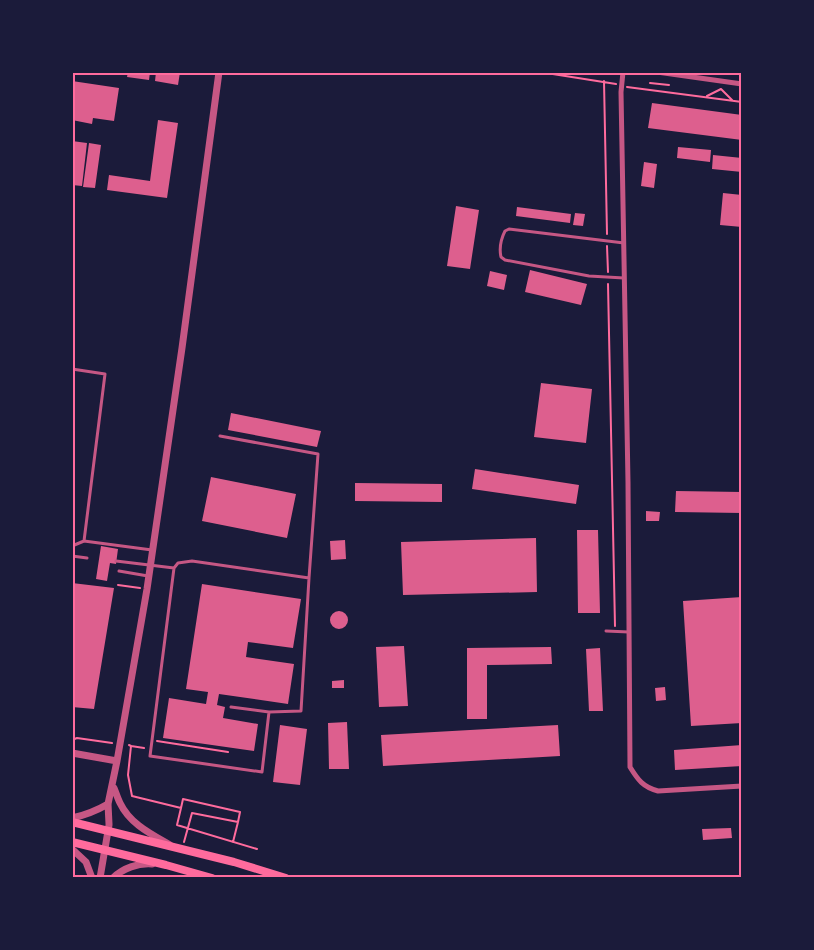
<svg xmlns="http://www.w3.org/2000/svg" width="814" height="950" viewBox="0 0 814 950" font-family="'Work Sans',sans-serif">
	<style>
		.building { fill: #dd5f8e }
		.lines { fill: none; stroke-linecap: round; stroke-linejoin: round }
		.path { stroke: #ff6b9d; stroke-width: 2 }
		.service { stroke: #c65784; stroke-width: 3 }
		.minor { stroke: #c65784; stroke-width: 5 }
		.tertiary { stroke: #c65784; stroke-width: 7 }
		.secondary { stroke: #ff6b9d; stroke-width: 8 }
		.neatline { fill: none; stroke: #ff6b9d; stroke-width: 2 }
	</style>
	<rect width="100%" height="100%" fill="#1b1b3a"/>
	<path class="building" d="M128,72H150L149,80L127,77Z
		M156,72H180L178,85L155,81Z
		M72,81L119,88L114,121L93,118L92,124L72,120Z
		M652,103L742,115V140L648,128Z
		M158,120L178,123L167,198L107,190L109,175L150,181Z
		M72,141L87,143L82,186L72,185Z
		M89,143L101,145L95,188L83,187Z
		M678,147L711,150L710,162L677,158Z
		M713,155L742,158V172L712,169Z
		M644,162L657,164L654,188L641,186Z
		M723,193L742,195V227L720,225Z
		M456,206L479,210L470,269L447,266Z
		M517,207L571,214L570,223L516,216Z
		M575,213L585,214L583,226L573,225Z
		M530,270L587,284L581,305L525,292Z
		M490,271L507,275L504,290L487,286Z
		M541,383L592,389L586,443L534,437Z
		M231,413L321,431L317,447L228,430Z
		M475,469L579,485L576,504L472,489Z
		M211,477L296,494L287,538L202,521Z
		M355,483L442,484V502L355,501Z
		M676,491L742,492V513L675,512Z
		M646,511L660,512L659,521H646Z
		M577,530H598L600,613H578Z
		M536,538L537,592L403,595L401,542Z
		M345,540L346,559L331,560L330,541Z
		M101,546L118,549L116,564L110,563L107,581L96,579Z
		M72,583L114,588L94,709L72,707Z
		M202,584L301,599L293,648L248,642L246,657L294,664L288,704L219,694L217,705L225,707L223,718L258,724L254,751L163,738L169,698L206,704L208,692L186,689Z
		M742,597V723L691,726L683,601Z
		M330 620a9 9 0 1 1 18 0a9 9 0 1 1-18 0Z
		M404,646L408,706L379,707L376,647Z
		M551,647L552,664L487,665V719H467V648Z
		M600,648L603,711H589L586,649Z
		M344,680V688H332V681Z
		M665,687L666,700L656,701L655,688Z
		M347,722L349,769H329L328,723Z
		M280,725L307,729L300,785L273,782Z
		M558,725L560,756L383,766L381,735Z
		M742,745V766L675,770L674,750Z
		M731,828L732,838L703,840L702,829Z"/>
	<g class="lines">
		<path class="path" d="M540,72L616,84
			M723,72L731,74
			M604,81L607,234
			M650,83L669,85
			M627,87L742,102
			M707,96L721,89L733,101
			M607,246L608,272
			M608,284L615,626
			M118,585L140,588
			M72,740L77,738L112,743
			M157,741L228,752
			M129,745L131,746L128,775L132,796L181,808L183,799L240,812L238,822L192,813L184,842
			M131,746L144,748
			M181,808L177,825L257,849
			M233,842L238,822"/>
		<path class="service" d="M624,278L589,276L505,260L501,257C499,248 501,239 505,231L509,229L624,243
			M72,369L105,374L84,541
			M220,436L318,454L309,578
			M72,546L84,541L152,550
			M72,556L87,558
			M116,561L174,568
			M192,561L309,578L301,711L269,712L262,772L150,756L174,568L178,563Z
			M119,571L148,576
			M606,631L629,632
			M231,707L269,712"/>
		<path class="minor" d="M623,72L621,92L628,482L630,767C638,780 643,787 658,791L742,786
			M657,72L742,84"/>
		<path class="tertiary" d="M72,753L117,761
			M114,788C116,793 118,799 120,803C130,824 151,834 170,845
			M72,818C86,815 96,811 108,804
			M109,824L108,804L117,761L147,589L182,348L219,72
			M72,849L86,862L92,878
			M100,878L109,825
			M113,878C123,868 138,863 152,864"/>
		<path class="secondary" d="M72,822L234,862L286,878
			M72,842L166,865L212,878"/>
	</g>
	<rect width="814" height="950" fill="none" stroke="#1b1b3a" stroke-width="148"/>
	<rect x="74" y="74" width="666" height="802" class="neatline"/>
</svg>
